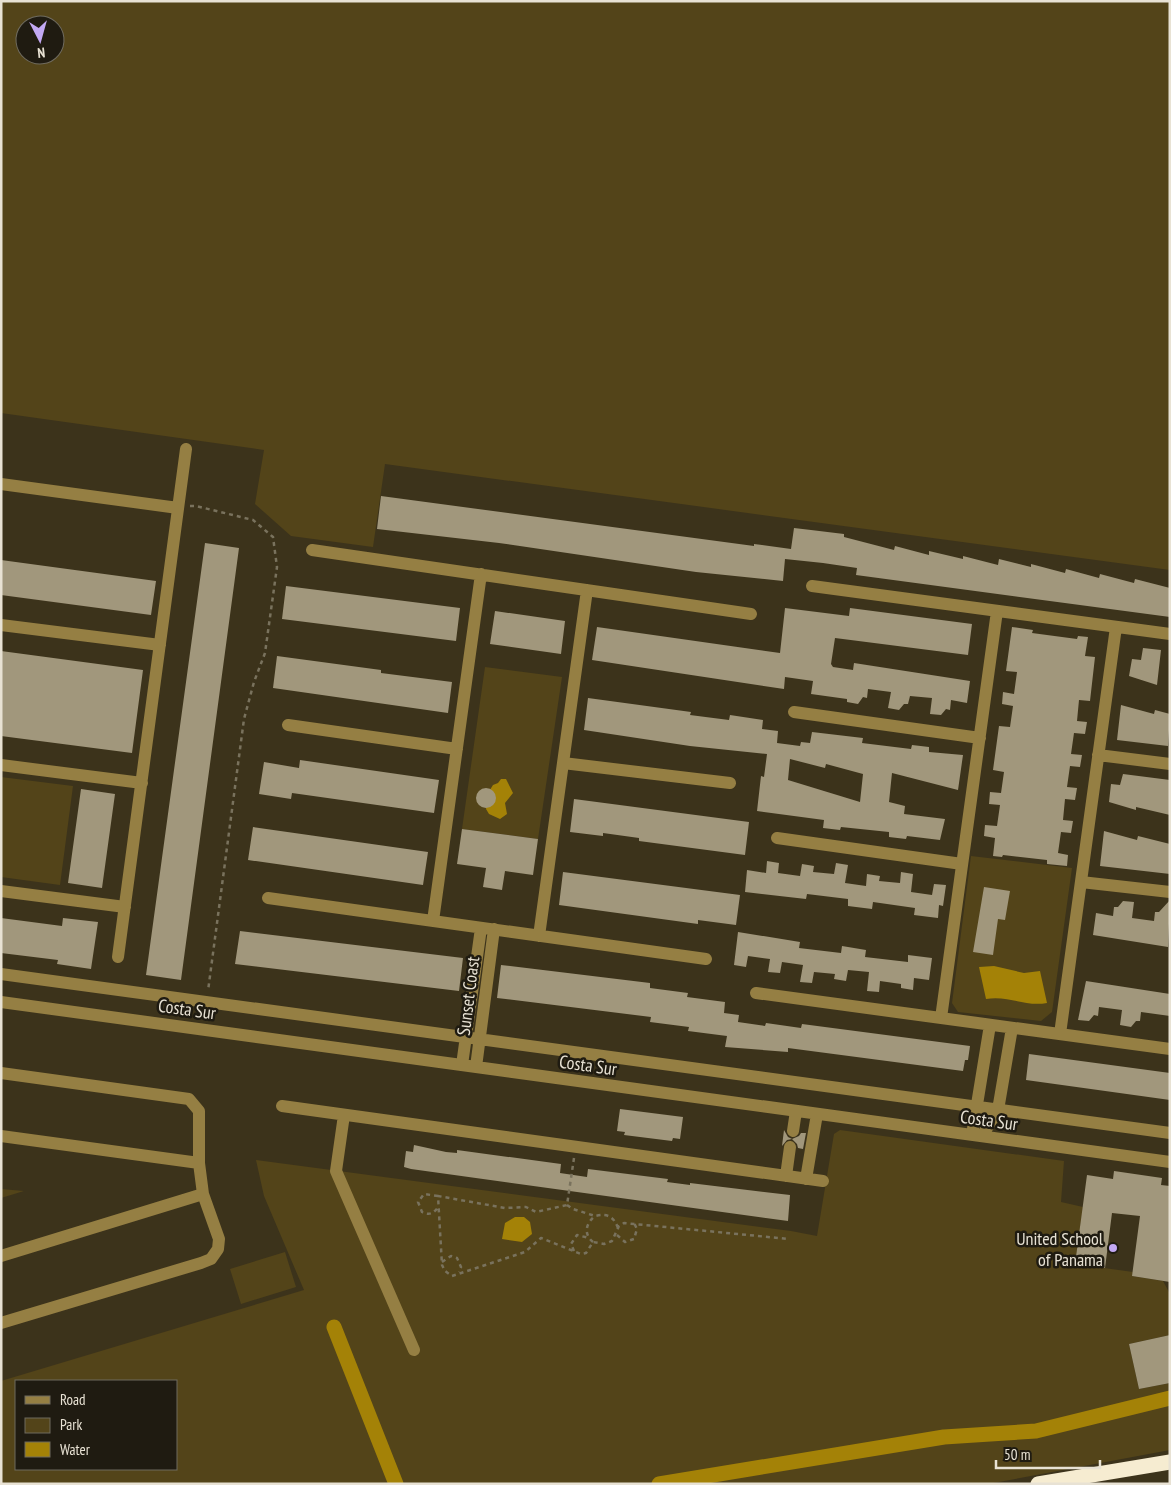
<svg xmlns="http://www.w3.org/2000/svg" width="1171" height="1485" viewBox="0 0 1171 1485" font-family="'PT Sans Narrow',sans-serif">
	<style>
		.green { fill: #534419; fill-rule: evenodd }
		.water { fill: #a48207 }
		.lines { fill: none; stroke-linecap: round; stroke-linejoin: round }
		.canal { stroke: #a48207; stroke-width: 15 }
		.building { fill: #a1977c; fill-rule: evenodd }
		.path { stroke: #79725d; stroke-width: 2.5; stroke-dasharray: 4 4; stroke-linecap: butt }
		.minor { stroke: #957f43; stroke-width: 12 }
		.highway { stroke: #f6ecd1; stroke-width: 15 }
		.poi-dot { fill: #c2a8f3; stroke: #1f1b11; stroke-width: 2 }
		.labels { text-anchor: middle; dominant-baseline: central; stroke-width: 5; stroke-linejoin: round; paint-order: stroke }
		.street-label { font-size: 18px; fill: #e8e2d4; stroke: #1f1b11 }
		.poi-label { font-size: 18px; fill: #e8e2d4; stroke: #1f1b11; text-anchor: end }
	</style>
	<rect width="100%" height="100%" fill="#3c331b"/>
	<path class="green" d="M1,1H1170V570L385,464L373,547L291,536L255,504L264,450L1,413ZM25,25H55V55H25Z
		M485,667L562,677L538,839L462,829Z
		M1,777L73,786L60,885L1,877Z
		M971,856L1072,868L1052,1012L1041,1021L958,1012L952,1003Z
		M840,1130L1064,1161L1061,1202L1083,1207L1075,1264L1133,1272L1132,1276L1163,1281L1170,1294V1335L1129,1344L1139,1389L1170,1383V1450L988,1484H1V1381L304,1290L264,1196L256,1160L791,1231L817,1236L834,1134ZM16,1381H176V1469H16Z
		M1,1189L24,1191L1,1198Z
		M285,1252L296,1287L241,1304L230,1269Z"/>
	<path class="water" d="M501,779H506L513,793L505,803L507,814L500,819L489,814L486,809L488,793L493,785L498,783Z
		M994,966L1024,973L1040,971L1047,1003C1025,1007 1008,995 986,999L979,967Z
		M515,1217H524L530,1222L532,1234L522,1242L502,1239L505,1223Z"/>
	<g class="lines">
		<path class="canal" d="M334,1327L396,1484
			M659,1484L944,1437L1036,1431L1170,1398"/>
	</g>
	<path class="building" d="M381,496L754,546V544L791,549L794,528L811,530L844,534V537L894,550L895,546L929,555V551L963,559V556L998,565L999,559L1031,567V564L1065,573L1066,569L1099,578L1100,574L1134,583L1135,579L1170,588V617L856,575L857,568L823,563L785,559L783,581L696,572L499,543L377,529Z
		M205,543L239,548L181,980L146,975Z
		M1,560L156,581L151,615L1,595Z
		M286,586L460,608L456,641L282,619Z
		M785,608L849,616L850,608L972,624L968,655L835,638L831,664L833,667L853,670L854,663L970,681L967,703L951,700L950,710L946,709L941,715L930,714L932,698L910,696L908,704H904L899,710L888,708L891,692L868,689L867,698L863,697L858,704L847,702V699L811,694L813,681L785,677L784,689L592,660L597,627L780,653Z
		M495,611L565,621L561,654L490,644Z
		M1012,627L1033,630L1032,633L1077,639L1078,636L1088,637L1085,656L1095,657L1090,701L1079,700L1077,721L1087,722L1085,734L1074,733L1071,754L1082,755L1080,767L1070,766L1067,787L1077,788L1075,800L1065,799L1063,820L1073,821L1071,833L1061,832L1058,853L1068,855L1067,866L1047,864V860L1003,855L1002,857L993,856L995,838L984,836L985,825L997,826L1000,805L989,804L990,792L1001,793L1004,772L993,770L999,726L1010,727L1013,706L1002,704L1003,692L1014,694L1017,672L1006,671Z
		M1143,648L1161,650L1157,685L1129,676L1132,659L1141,660Z
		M1,651L143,670L132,753L1,736Z
		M277,656L381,670V673L452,682L448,713L273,688Z
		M588,698L691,712L690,715L729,720L730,715L763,720L762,729L778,731L777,743L800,746L801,742L810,743L812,732L863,738L862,743L911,749L912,745L929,747V752L963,755L958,790L892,773L889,802L905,806L904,814L945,819L940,840L907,836L906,839L889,837V832L841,827L840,830L823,828L824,820L757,811L761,776L764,777L767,754L690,746L584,730ZM790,759L825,768L826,764L863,774L860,802L788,780Z
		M1121,705L1154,714L1155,710L1170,714L1168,746L1117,740Z
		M300,760L439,780L434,813L292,793L291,799L259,794L264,762L299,768Z
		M1123,774L1170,780V815L1136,807V810L1109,802L1111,784L1120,785Z
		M476 798a10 10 0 1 1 20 0a10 10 0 1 1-20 0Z
		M81,789L115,794L102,888L68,883Z
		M574,799L749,822L745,855L639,841V838L603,833V836L570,832Z
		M253,827L428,852L423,885L248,860Z
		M462,829L538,839L533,875L505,871L502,890L483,887L486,868L457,864Z
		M1104,831L1137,840L1138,836L1170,844V874L1100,866Z
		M767,861L779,863L778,873L800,876L802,864L814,866L813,872L834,874L836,863L848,865L845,883L866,886L867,874L880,876L879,881L900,883L901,872L913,874L911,892L932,895L934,884L946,885L943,906L939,905L938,918L914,915L915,908L873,902L872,909L848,906V899L807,894L806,899L745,892L747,870L766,873Z
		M563,872L740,895L736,925L698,920V924L559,905Z
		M984,887L1010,891L1005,920L998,919L993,955L973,952Z
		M1170,900L1168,947L1093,935L1096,913L1113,916L1114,907H1118L1123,901L1134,902L1132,918L1154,921L1155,912H1159Z
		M1,918L62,926L63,918L98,922L91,969L57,964L58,960L1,953Z
		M240,931L463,958L459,991L235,964Z
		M738,932L800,942L799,948L841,953L842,946L866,950L865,957L908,962V955L932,958L929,980L914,978L913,990L901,988V984L880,981L879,992L867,991L869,972L848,970L846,981L834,979L835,974L814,972L812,983L800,982L803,965L782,962L780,973L768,972L770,959L748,956L746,967L734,965Z
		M501,965L650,983V988L688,993L687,997L725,1002L724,1013L739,1015L738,1022L765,1026L766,1023L801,1028L802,1024L970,1046L968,1060H965L963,1071L788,1048V1052L725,1047L727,1036L688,1031L689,1027L650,1022L651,1017L497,998Z
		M1086,981L1170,994V1016L1141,1012L1140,1021H1136L1131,1027L1120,1025L1122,1010L1099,1007L1098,1016L1094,1015L1089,1021L1078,1020Z
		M1029,1054L1170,1073V1100L1026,1080Z
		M620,1109L683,1117L680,1139L673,1138L672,1141L624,1135L625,1132L617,1131Z
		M784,1130L788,1137L792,1139L799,1136L801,1133H806L803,1149L798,1148L797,1144L792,1139L787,1140L782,1146Z
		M414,1145L446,1152L457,1153V1150L561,1164L560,1173L587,1177L588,1169L668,1179L667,1182L690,1185V1183L790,1195L788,1221L411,1169L404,1167L406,1151L413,1152Z
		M1114,1171L1162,1178L1161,1185L1170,1186V1282L1132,1276L1140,1216L1112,1213L1105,1268L1075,1264L1087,1175L1113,1179Z
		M1170,1335V1383L1139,1389L1129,1344Z"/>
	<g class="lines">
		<path class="path" d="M190,506H196L253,520L273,537L277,567L265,653L254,682L244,719L208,991
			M574,1158L567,1205L536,1212L526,1207L505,1208L438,1196L442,1265L445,1271L452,1276L525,1252L541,1238L581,1254L586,1253L593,1242L604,1244L612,1241L619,1226L624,1223L789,1239
			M438,1196L424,1194L418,1202L422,1212C430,1216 434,1213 439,1206
			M567,1205L573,1209L595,1216
			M617,1235L625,1242L634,1239L637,1229L634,1223
			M593,1242C583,1234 586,1223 595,1216C608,1213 614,1217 618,1228
			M574,1251L571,1244L577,1235L589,1238
			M442,1262L451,1256L457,1258L461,1267L459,1272"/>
		<path class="minor" d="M1,484L178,508
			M312,550L751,614
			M812,586L1170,634
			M1,625L160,645
			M794,712L980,738
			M288,725L457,749
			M1098,755L1170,764
			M563,763L730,783
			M1,765L142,783
			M777,838L962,864
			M1081,882L1170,892
			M1,891L125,907
			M268,898L706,959
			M433,921L481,574
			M539,936L587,590
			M118,957L186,449
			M1,974L1170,1133
			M756,993L1170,1049
			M1,1002L1170,1162
			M941,1018L997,611
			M1060,1034L1116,627
			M462,1065L481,928
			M476,1067L494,929
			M1,1073L189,1099L199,1111V1163L203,1194L219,1239L218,1249L211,1259L201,1263L1,1323
			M282,1106L823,1181
			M344,1115L336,1171L414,1350
			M793,1131L796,1111
			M972,1135L990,1025
			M1,1136L199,1163
			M982,1136L998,1110L1012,1028
			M786,1176L790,1147
			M806,1179L817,1114
			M1,1256L203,1194"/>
		<path class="highway" d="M1038,1484L1170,1462"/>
	</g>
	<circle class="poi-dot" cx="1113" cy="1248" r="5"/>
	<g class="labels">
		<g class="street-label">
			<text transform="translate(468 996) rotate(-83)">Sunset Coast</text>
			<text transform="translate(187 1009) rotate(8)">Costa Sur</text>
			<text transform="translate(588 1065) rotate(8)">Costa Sur</text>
			<text transform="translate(989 1120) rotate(8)">Costa Sur</text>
		</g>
		<g class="poi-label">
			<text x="1103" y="1238">United School<tspan x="1103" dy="21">of Panama</tspan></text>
		</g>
	</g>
	<rect width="1171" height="1485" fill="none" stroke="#e8e2d4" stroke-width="5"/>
	<rect x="15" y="1380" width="162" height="90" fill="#1f1b11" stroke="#6f6b5f"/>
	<rect x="25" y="1396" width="25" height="8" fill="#957f43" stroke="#6f6b5f"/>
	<text x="60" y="1405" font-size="15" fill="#e8e2d4">Road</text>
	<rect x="25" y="1418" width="25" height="15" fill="#534419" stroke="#6f6b5f"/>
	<text x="60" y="1430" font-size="15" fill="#e8e2d4">Park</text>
	<rect x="25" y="1442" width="25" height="15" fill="#a48207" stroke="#6f6b5f"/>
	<text x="60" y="1455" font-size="15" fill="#e8e2d4">Water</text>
	<g transform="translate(40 40) rotate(174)"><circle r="24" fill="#1f1b11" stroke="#6f6b5f"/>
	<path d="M0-4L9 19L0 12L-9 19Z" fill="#c2a8f3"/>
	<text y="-8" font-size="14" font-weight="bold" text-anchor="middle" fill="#e8e2d4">N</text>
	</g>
	<path d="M996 1460v8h104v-8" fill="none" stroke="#e8e2d4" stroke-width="2.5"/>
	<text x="1004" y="1460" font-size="15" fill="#e8e2d4" stroke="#1f1b11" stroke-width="4" paint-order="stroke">50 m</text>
</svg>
